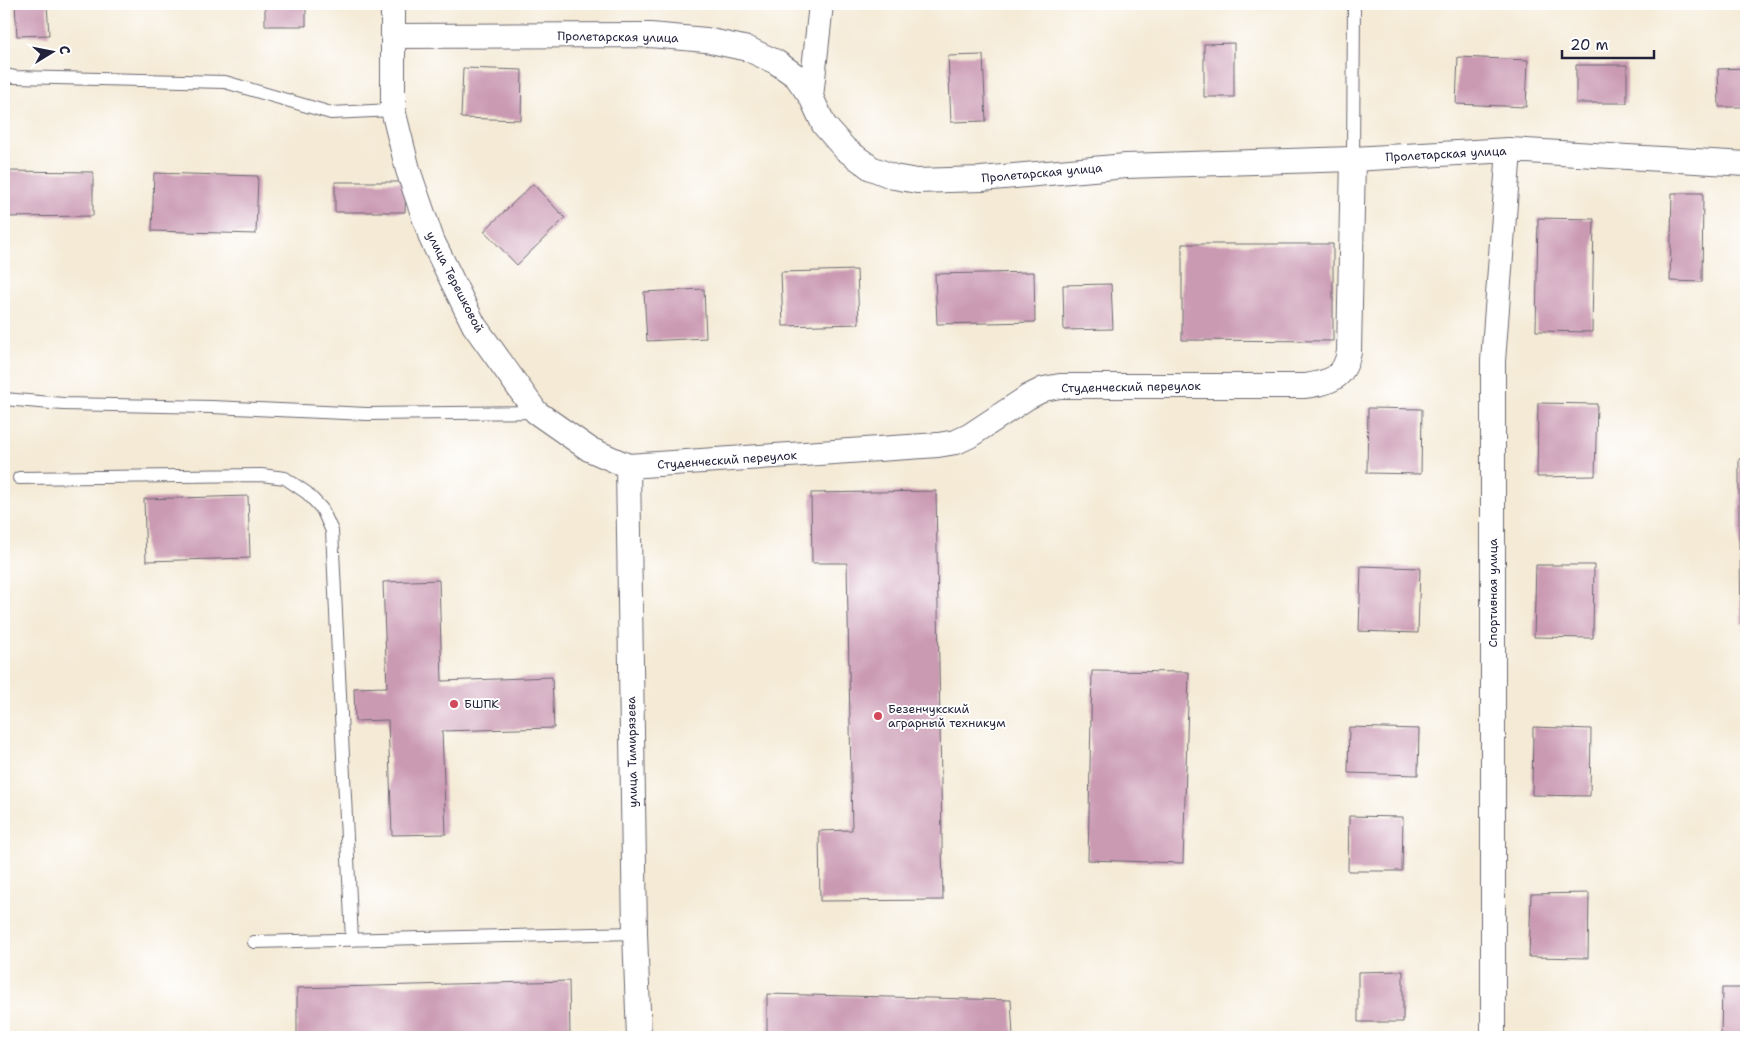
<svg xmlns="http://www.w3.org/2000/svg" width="1750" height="1041" viewBox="0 0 1750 1041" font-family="'Shantell Sans',sans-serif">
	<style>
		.building { fill: #ca9ab2 }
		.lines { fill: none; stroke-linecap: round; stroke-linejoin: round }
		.lane-casing { stroke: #6c6871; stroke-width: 14 }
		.street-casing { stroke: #6c6871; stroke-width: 26 }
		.lane { stroke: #fff; stroke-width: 12 }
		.street { stroke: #fff; stroke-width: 24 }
		.poi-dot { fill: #d1495b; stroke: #fff; stroke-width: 2 }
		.labels { text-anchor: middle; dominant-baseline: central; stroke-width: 4; stroke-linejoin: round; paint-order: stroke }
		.street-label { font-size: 12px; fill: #22223b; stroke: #fff }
		.poi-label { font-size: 12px; fill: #22223b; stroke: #fff; text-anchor: start }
	</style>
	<rect width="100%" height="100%" fill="#fff"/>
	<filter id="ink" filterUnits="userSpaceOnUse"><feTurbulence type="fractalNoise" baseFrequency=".02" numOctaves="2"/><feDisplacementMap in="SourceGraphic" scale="10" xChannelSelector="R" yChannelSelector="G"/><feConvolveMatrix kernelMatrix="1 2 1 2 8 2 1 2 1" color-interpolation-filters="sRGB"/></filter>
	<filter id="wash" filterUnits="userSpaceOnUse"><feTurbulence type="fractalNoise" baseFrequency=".0096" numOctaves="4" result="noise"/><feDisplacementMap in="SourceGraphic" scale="20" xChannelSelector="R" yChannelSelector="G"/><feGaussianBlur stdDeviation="1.12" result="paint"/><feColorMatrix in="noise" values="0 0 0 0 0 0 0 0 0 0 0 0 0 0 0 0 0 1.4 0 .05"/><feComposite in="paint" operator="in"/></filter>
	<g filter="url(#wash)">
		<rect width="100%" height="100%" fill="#f4ead6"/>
		<g id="blocks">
			<path class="building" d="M15,4H47L49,35L17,36Z
				M265,4H306V26H265Z
				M1234,43V97H1204V44Z
				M983,55L986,121L951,122L948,56Z
				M1458,57L1528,60L1526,107L1456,104Z
				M1576,65H1627V103H1576Z
				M463,68L522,70L521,120L461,118Z
				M1746,68V107H1719L1718,69Z
				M4,171L93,172V216L4,217Z
				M154,173L258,176L256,234L152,231Z
				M335,182H406L405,212H335Z
				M533,184L565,218L517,265L484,231Z
				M1672,193H1703L1702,282L1670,281Z
				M1538,218L1594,219L1592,332L1536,331Z
				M1182,244H1333V341L1182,340Z
				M857,270L859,324L783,326L781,272Z
				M1034,272L1035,322L937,324L935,274Z
				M1111,284L1113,329L1064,330L1063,285Z
				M704,289L706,338L647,341L644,292Z
				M1538,403L1597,404L1595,476L1537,477Z
				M1368,408L1422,409L1421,474L1367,473Z
				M1739,459H1746V549H1739Z
				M936,491L943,900L820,901L819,831L852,830L847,563H812L811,493Z
				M248,496L250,558L146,561L144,499Z
				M1740,553H1746V624H1741Z
				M1536,565H1594L1593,638L1534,637Z
				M1361,566L1420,568L1418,633L1359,631Z
				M439,580L442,681L552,677L554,728L442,731L446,834L392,835L388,720L355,721L354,688L387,687L383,582Z
				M1092,671L1189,672L1183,863L1088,860Z
				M1349,727L1419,729L1418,775L1348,773Z
				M1533,727L1591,729L1590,796L1532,795Z
				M1349,816L1403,817L1402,871H1348Z
				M1589,893L1588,958L1529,957L1531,894Z
				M1403,971V1022H1358V972Z
				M569,981L570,1037H297V988Z
				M1722,988H1746V1037H1721Z
				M767,994L1011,1000L1013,1037H767Z"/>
		</g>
	</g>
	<g filter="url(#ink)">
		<use href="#blocks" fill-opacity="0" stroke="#6c6871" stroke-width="1"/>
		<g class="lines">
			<g class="lane-casing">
				<path id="lane" d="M4,75L15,77L225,82L331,113L393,110
					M1353,159L1354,4
					M4,399L63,404L212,407L367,414L536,412
					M19,478L261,475L285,478L307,493L322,509L332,531L352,940
					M254,942L635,933"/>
			</g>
			<g class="street-casing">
				<path id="street" d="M393,4V110L408,170L432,240L474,325L536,412L589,449L628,466L938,445L956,442L969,436L1028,397L1044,389L1060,386H1305C1330,382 1344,379 1349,352L1353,159
					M393,36L650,35L706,40L748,49L776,62L796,76L811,97L824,125L845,149L871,168L894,177L917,181L981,179L1126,166L1353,159L1509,150L1746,164
					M811,97L821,4
					M628,466L635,933L639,1037
					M1493,1037V361L1509,150"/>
			</g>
			<use href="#lane" class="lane"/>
			<use href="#street" class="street"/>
		</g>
	</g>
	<g class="poi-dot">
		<circle cx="454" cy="704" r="5"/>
		<circle cx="878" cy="716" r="5"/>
	</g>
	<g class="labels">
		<g class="street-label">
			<text transform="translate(618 37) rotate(1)">Пролетарская улица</text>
			<text transform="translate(1446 154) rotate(-3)">Пролетарская улица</text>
			<text transform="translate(1042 173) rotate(-5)">Пролетарская улица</text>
			<text transform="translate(455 282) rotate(63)">улица Терешковой</text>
			<text transform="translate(1131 387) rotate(-1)">Студенческий переулок</text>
			<text transform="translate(727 460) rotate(-4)">Студенческий переулок</text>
			<text transform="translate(1493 593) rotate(-90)">Спортивная улица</text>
			<text transform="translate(632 752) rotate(-91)">улица Тимирязева</text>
		</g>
		<g class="poi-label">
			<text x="464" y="704">БШПК</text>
			<text x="888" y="709">Безенчукский<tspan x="888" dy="14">аграрный техникум</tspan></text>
		</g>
	</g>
	<rect width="1750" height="1041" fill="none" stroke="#fff" stroke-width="20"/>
	<g transform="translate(52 52) rotate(80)" stroke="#ffffff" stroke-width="4" paint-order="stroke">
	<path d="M0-4L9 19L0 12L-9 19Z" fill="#22223b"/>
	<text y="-8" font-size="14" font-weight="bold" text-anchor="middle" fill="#22223b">С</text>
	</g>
	<path d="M1562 50v8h92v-8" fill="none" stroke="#22223b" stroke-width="2.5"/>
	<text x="1570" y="50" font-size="15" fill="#22223b" stroke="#ffffff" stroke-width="4" paint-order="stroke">20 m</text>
</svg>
